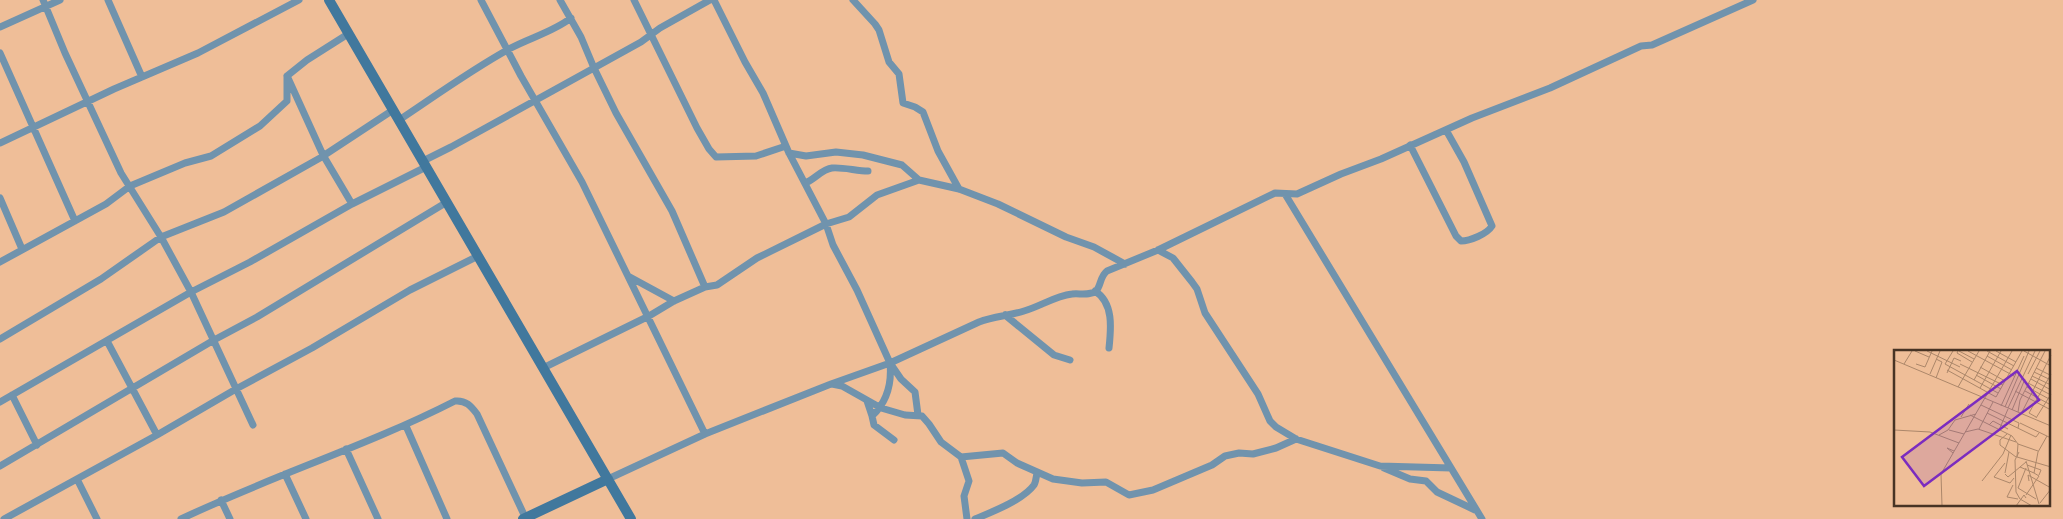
<svg xmlns="http://www.w3.org/2000/svg" width="2063" height="519" viewBox="0 0 2063 519" font-family="'Roboto Condensed',sans-serif">
	<style>
		.lines { fill: none; stroke-linecap: round; stroke-linejoin: round }
		.street { stroke: #7093ad; stroke-width: 7 }
		.secondary { stroke: #41789d; stroke-width: 10 }
		.inset-road { fill: none; stroke: #ac876a; stroke-width: 1 }
		.view { fill: #7b2cbf; fill-opacity: 0.15; stroke: #7b2cbf; stroke-width: 2.5 }
		.inset-edge { fill: none; stroke: #483424; stroke-width: 2.5 }
	</style>
	<rect width="100%" height="100%" fill="#efbe98"/>
	<g class="lines">
		<path class="street" d="M43,0L65,53L121,173L161,237L191,292L253,425
			M108,0L142,77
			M481,0L521,76L582,182L705,434
			M560,0L581,37L594,68L616,113L672,211L705,287
			M634,0L697,128L709,149L716,157L756,156L786,146
			M714,0L745,62L763,93L789,153L826,224L833,245L857,290L890,363L901,379L915,392L918,415
			M853,0L875,24L879,30L889,62L899,74L903,103L915,107L923,112L938,151L959,189
			M0,27L60,0
			M0,53L75,221
			M287,76L307,60L348,34
			M288,78L323,155L352,204
			M399,120C435,96 471,70 509,49C529,38 553,32 571,18
			M0,143L114,89L198,53L299,0
			M1410,145L1456,236L1461,241C1470,241 1487,234 1492,226L1464,162L1446,130
			M789,153L806,156L836,152L863,155L902,165L919,180
			M423,161L451,147L641,42L660,28L710,0
			M805,183C814,180 822,169 832,168C843,167 857,171 868,171
			M1285,194L1482,519
			M0,198L22,249
			M1158,250L1173,258L1192,282L1197,289L1205,313L1258,394L1270,421L1276,427L1296,439L1380,466L1451,468
			M0,262L106,204L130,186L185,163L211,156L260,126L287,101V76
			M628,276L674,301
			M1095,291C1114,303 1111,329 1109,348
			M1005,315L1054,355L1070,360
			M0,339L101,279L161,237L224,212L320,158L393,110
			M107,341L157,435
			M543,368L649,316L674,301L705,287L717,285L757,258L826,224L849,217L877,195L919,180L959,189L998,204L1066,237L1094,247L1125,264
			M832,384L842,386L881,408L905,415L922,416L929,424L941,442L961,457L1003,453L1017,463L1053,479L1082,483L1106,482L1129,495L1153,490L1212,465L1225,456L1239,453L1253,454L1276,448L1296,439
			M12,395L37,445
			M867,401L872,416C887,402 892,384 890,363
			M0,402L191,292L250,262L352,204L426,167
			M872,416L874,425L894,440
			M406,426L447,519
			M346,449L378,519
			M961,457L969,481L964,496L967,519
			M0,466L214,340L257,317L447,202
			M1384,468L1410,479L1426,481L1437,492L1475,510
			M285,474L306,519
			M77,479L97,519
			M608,479L705,434L831,384L890,363L979,322C994,316 1009,316 1024,311C1041,306 1055,296 1072,294C1079,293 1090,296 1096,291C1101,286 1100,276 1107,271L1158,250L1275,193L1297,194L1341,174L1381,159L1472,118L1550,88L1641,46L1652,45L1753,0
			M221,500L230,519
			M4,519L157,435L236,389L312,348L410,290L478,256
			M181,519C271,476 367,446 455,401C466,400 471,406 477,414L526,519
			M975,519C992,512 1023,500 1034,485C1036,482 1036,477 1037,473"/>
		<path class="secondary" d="M329,0L631,519
			M523,519L608,479"/>
	</g>
	<g transform="translate(1894 350)">
		<rect width="156" height="156" fill="#efbe98"/>
		<path class="inset-road" d="M21,1L35,7M33,1L66,17M59,1L51,14L104,43M64,1L63,3L78,12M65,1L80,9M74,1L120,26M93,1L120,16M102,1L122,12M130,1L157,16M93,6L118,20M42,9L48,12L42,28M0,10L157,76M10,14L18,1M22,14L31,17L38,1M66,14L109,35M86,17L111,31M142,18L156,25M53,20L102,47L128,1M140,22L157,30M53,23L60,8L67,11M36,24L46,1M134,24L146,1M82,25L107,39M138,26L157,35M137,29L157,40M80,30L96,1M134,33L155,44M64,37L85,1M133,37L157,50M86,38L107,1M121,41L157,60M131,41L157,55M87,55L125,73L124,78M107,56L130,6M111,57L135,1M114,58L141,1M118,60L131,29M124,62L126,50L151,1M93,63L142,87L145,83M127,64L157,5M76,65L118,86L124,94L144,101M67,67L75,54M142,67L135,63L157,24M142,68L157,44M126,73L157,88M95,75L99,71L114,79M85,79L99,52M0,80L36,82L65,93M55,80L70,84M105,80L114,59M71,82L84,79L122,92M113,84L106,90V95L122,107M45,85L54,80L61,70L82,64M124,94L123,107L157,117M125,102L121,110L122,142L126,149L138,156M59,103L53,98L60,101M132,111L145,154M111,113L100,127L116,133L120,128M133,115L147,120L145,125M126,117L140,123M111,123L115,102M111,124L114,127L132,112M88,131L109,104L117,85M135,131L134,125L157,138M119,135L113,147L124,149M124,138L132,118M124,138L142,149M132,145L145,126L140,123L144,102L153,86M146,153L157,139M48,156L47,124L118,1M122,156L130,145L132,148"/>
		<path class="view" d="M123,21L145,50L30,136L8,107Z"/>
		<rect width="156" height="156" class="inset-edge"/>
	</g>
</svg>
